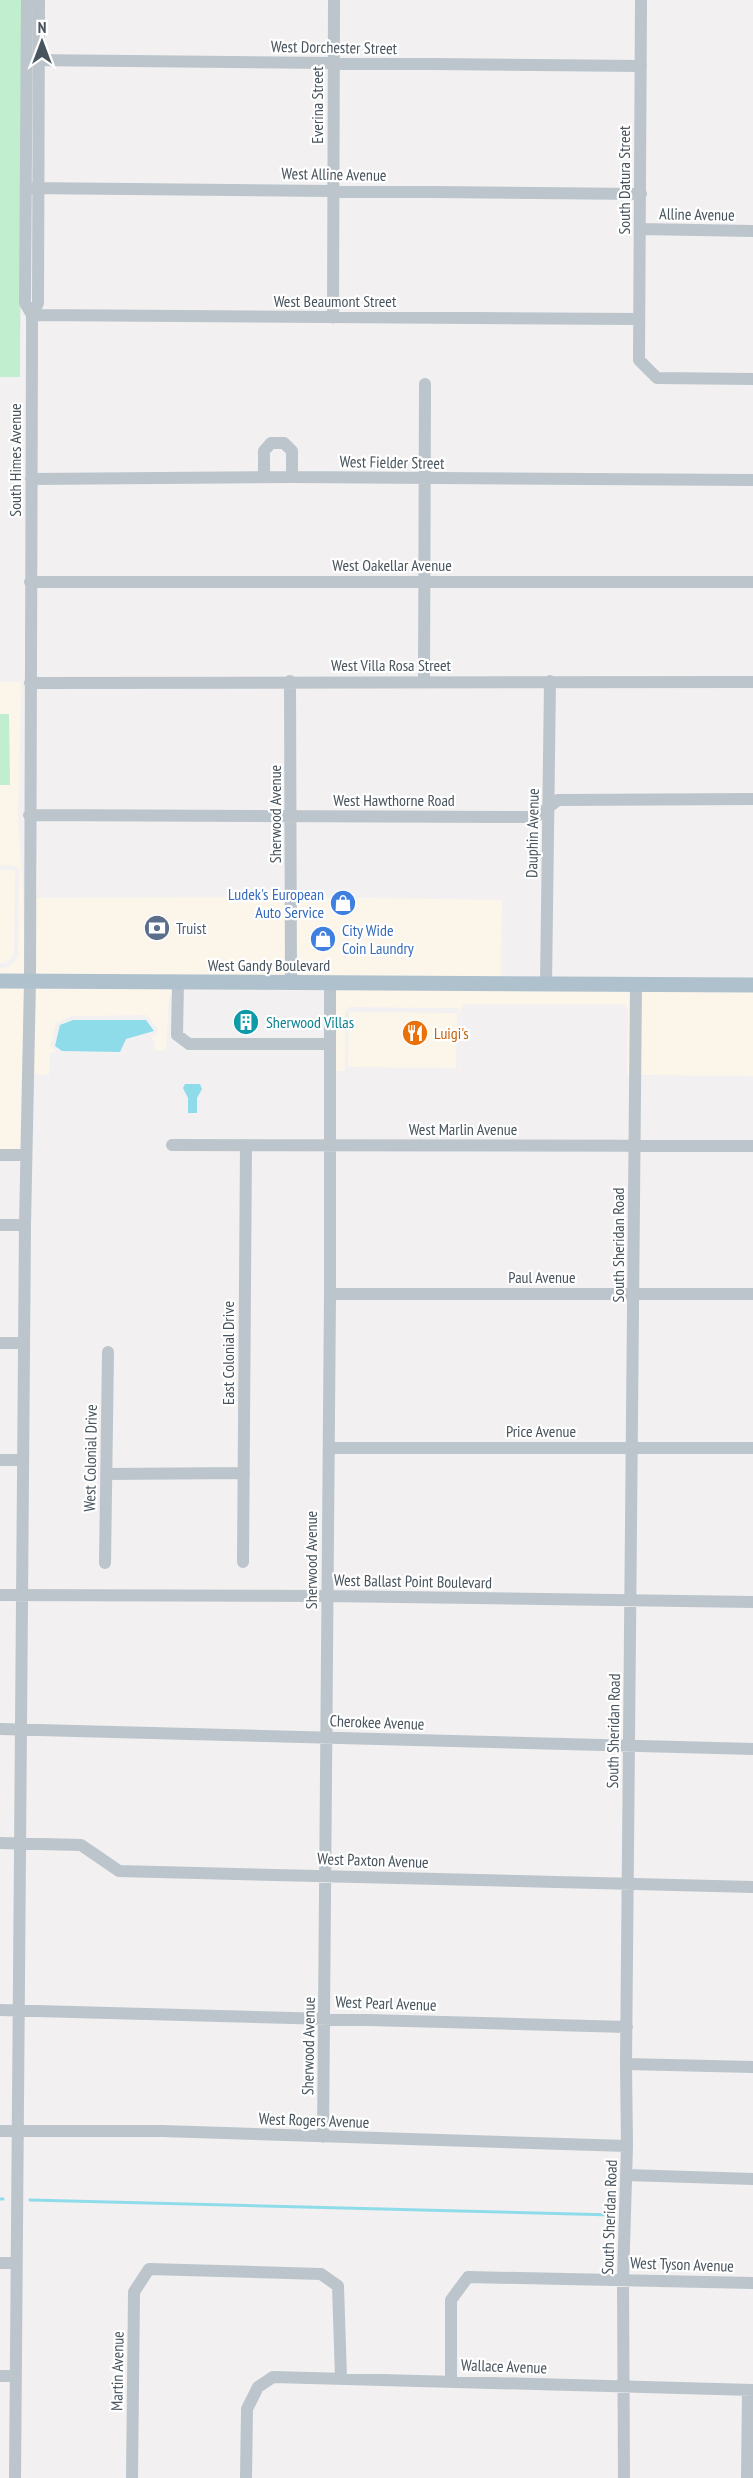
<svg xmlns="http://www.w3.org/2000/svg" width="753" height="2478" viewBox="0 0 753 2478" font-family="'PT Sans Narrow',sans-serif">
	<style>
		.commercial { fill: #fcf6ea }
		.green { fill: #c0eecf }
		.water { fill: #8edcea }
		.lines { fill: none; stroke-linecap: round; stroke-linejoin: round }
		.stream { stroke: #8edcea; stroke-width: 3 }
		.minor { stroke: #bcc5cc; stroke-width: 12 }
		.major { stroke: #b0c1ce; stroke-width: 15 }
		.labels { text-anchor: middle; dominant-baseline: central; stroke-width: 4.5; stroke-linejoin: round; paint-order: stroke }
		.street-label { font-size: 16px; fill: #48545d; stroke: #fff }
		.shop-label { font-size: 16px; fill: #366cbe; stroke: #fff; text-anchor: end }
		.service-label { font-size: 16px; fill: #4e5e75; stroke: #fff; text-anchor: start }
		.culture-label { font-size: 16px; fill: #0d838f; stroke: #fff; text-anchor: start }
		.food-label { font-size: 16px; fill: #c56008; stroke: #fff; text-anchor: start }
	</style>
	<rect width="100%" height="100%" fill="#f2f0f0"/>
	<path class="commercial" d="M0,682H21L18,820L23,892L25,976L0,975V968L9,967L18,956L19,870L16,866L0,865V785H10L9,715L0,714Z
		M38,842L37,898L286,897V977L35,976L34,892Z
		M0,870H15L14,955L6,963H0Z
		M297,897L502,900L501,979L296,978Z
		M0,987H24L20,1149H0Z
		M35,987L172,988V995L169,996L166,1050H154L155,1045L151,1036L156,1035L158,1029L147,1015L72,1016L56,1023L50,1046L56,1052L50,1053L49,1075L33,1074Z
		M335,989L631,991L630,1075H627L628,1009L624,1004H464L461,1009V1073H459L461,1068V1013L458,1008L349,1007L345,1012V1071H336Z
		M641,991H753V1076L640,1075Z
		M349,1012L457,1013L456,1068L348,1067Z"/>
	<path class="green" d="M0,0H22L20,377H0Z
		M0,714H9L10,785H0Z"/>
	<path class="water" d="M73,1020H146L154,1031L126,1039L120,1052L62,1051L55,1046L60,1025Z
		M185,1084H200L202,1089L197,1098V1113H188V1098L183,1088Z"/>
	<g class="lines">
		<path class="stream" d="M0,2199H3
			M30,2200L613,2215"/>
		<path class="minor" d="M27,0L25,303L32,315
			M641,0L639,360L657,378L753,379
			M27,60L641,66
			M27,188L641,194
			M640,229L753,231
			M32,315L638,319
			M333,318L334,0
			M264,477V451L271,443H284L292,451V477
			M31,479L292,477L753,480
			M30,582H753
			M290,681L291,983
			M424,682L425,384
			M30,683L753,682
			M29,815L536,817L558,800L753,799
			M178,983L177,1035L189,1044H330
			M546,985L550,681
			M172,1145L753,1146
			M0,1155H25
			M0,1225H25
			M330,1294H753
			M0,1343H23
			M329,1448H753
			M0,1460H22
			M106,1474L244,1473
			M243,1562L246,1145
			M105,1563L108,1352
			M0,1595L327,1596L753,1602
			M0,1729L753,1749
			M0,1843L81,1845L119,1871L753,1887
			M0,2010L627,2027
			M626,2064L753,2067
			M0,2131H162L627,2146
			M323,2137L330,1294V984
			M626,2175L753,2179
			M0,2263H16
			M0,2376H15
			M451,2381V2300L468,2277L753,2283
			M15,2478L25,1225L30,981L32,343V315L38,303L39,0
			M132,2478L134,2292L149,2269L321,2274L338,2286L341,2378
			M246,2478L247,2409L258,2387L273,2377L753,2390
			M624,2478L623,2279L627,2146L626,2064L636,985
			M747,2478L748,2390"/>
		<path class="major" d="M0,981L753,985"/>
	</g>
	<defs>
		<g id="shop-disc" transform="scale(1.35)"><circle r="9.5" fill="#3f7fe0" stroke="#fff"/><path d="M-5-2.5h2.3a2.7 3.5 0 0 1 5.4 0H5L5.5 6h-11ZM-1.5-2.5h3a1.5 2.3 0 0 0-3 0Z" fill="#fff"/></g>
		<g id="bank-disc" transform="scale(1.35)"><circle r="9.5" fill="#5c6f8a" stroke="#fff"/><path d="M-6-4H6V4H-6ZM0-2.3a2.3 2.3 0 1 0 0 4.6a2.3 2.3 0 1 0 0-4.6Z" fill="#fff"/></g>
		<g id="building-disc" transform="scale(1.35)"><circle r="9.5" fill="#0f9aa8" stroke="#fff"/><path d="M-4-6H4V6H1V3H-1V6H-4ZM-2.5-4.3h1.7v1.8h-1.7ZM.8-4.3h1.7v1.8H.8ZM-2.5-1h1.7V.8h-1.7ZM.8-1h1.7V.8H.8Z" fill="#fff"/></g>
		<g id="restaurant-disc" transform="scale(1.35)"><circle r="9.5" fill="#e8710a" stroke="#fff"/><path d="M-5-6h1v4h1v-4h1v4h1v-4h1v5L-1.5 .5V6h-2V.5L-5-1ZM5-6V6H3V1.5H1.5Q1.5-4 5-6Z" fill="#fff"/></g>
	</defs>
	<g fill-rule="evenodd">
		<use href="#shop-disc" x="343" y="903"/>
		<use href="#bank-disc" x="157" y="928"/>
		<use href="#shop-disc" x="323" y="939"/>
		<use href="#building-disc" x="246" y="1022"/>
		<use href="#restaurant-disc" x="415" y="1033"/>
	</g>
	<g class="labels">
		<g class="street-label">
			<text transform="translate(334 47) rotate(1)">West Dorchester Street</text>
			<text transform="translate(317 105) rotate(-90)">Everina Street</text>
			<text transform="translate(334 174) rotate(1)">West Alline Avenue</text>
			<text transform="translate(624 180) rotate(-90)">South Datura Street</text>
			<text transform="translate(697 214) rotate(1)">Alline Avenue</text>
			<text x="335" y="301">West Beaumont Street</text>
			<text transform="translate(15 460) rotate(-90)">South Himes Avenue</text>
			<text transform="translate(392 462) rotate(1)">West Fielder Street</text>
			<text x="392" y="565">West Oakellar Avenue</text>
			<text x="391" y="665">West Villa Rosa Street</text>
			<text x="394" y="800">West Hawthorne Road</text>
			<text transform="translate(275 814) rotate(-90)">Sherwood Avenue</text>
			<text transform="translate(532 833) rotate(-89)">Dauphin Avenue</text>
			<text x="269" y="965">West Gandy Boulevard</text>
			<text x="463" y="1129">West Marlin Avenue</text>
			<text transform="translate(618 1245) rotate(-90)">South Sheridan Road</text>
			<text x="542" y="1277">Paul Avenue</text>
			<text transform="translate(228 1353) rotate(-90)">East Colonial Drive</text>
			<text x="541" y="1431">Price Avenue</text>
			<text transform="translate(90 1458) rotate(-89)">West Colonial Drive</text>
			<text transform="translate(311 1560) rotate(-90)">Sherwood Avenue</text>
			<text transform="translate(413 1581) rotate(1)">West Ballast Point Boulevard</text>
			<text transform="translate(377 1722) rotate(2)">Cherokee Avenue</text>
			<text transform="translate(613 1731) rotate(-89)">South Sheridan Road</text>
			<text transform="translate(373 1860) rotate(2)">West Paxton Avenue</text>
			<text transform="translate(386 2003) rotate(2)">West Pearl Avenue</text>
			<text transform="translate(308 2046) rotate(-89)">Sherwood Avenue</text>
			<text transform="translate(314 2120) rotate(2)">West Rogers Avenue</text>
			<text transform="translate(609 2217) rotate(-88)">South Sheridan Road</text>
			<text transform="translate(682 2264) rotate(2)">West Tyson Avenue</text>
			<text transform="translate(504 2366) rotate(2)">Wallace Avenue</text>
			<text transform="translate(117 2371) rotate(-89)">Martin Avenue</text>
		</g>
		<g class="shop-label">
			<text x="324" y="894">Ludek's European<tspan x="324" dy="18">Auto Service</tspan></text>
			<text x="342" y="930" text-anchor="start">City Wide<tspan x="342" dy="18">Coin Laundry</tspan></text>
		</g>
		<g class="service-label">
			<text x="176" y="928">Truist</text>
		</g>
		<g class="culture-label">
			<text x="266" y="1022">Sherwood Villas</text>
		</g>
		<g class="food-label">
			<text x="434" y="1033">Luigi's</text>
		</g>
	</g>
	<g transform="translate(42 42)" stroke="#ffffff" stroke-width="4.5" paint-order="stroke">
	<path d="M0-4.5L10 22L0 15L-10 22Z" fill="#48545d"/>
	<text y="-9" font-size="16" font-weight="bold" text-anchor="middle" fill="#48545d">N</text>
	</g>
</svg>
